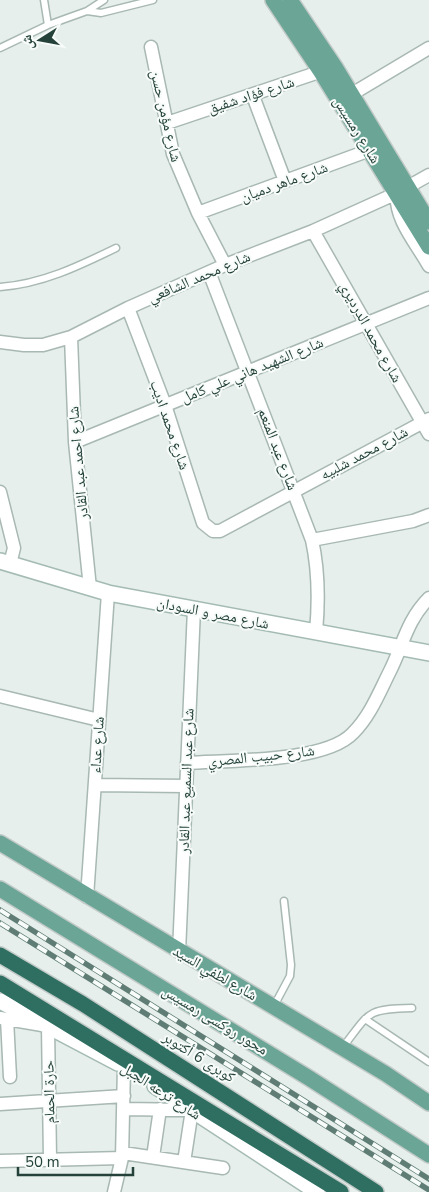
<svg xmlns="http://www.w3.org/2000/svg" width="429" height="1192" viewBox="0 0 429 1192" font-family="'Nunito Sans','Noto Naskh Arabic',sans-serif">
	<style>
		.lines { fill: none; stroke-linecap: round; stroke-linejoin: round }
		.service-casing { stroke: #a8b8b2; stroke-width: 9 }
		.minor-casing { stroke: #a8b8b2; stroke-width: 15 }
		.secondary-casing { stroke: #a4bbb3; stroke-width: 18 }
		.primary-casing { stroke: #c2cac8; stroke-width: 18 }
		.motorway-casing { stroke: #c2cac8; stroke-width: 18 }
		.service { stroke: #fff; stroke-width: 6 }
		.minor { stroke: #fff; stroke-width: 12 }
		.secondary { stroke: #fff; stroke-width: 15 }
		.primary { stroke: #6aa596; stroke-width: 15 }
		.motorway { stroke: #2f6f62; stroke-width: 15 }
		.rail-casing { stroke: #5f7d75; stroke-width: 5.5 }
		.rail { stroke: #f7fbf9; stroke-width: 4; stroke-dasharray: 11; stroke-linecap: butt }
		.labels { text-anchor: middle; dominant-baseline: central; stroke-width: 4; stroke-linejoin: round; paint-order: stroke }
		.street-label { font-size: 15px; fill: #24423a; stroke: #f7fbf9 }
	</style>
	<rect width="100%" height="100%" fill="#e6efeb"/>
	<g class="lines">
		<g class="service-casing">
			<path id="service" d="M44,0L48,25
				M87,11L101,13L153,0
				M0,48L48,25L87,11L104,0
				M0,287C42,284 79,266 116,248
				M274,1006L290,976L291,965L284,901
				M365,1019L429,1062
				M343,1047C370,1012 366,1009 412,1008"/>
		</g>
		<g class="minor-casing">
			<path id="minor" d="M151,47L173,154L198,213L225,265
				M352,94L429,48
				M253,96L285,181
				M167,123L328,69
				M397,193C394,219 417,244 429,266
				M198,213L370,150
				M313,231L429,434
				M209,272L312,540C319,572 319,600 316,632
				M128,308L165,405L203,523L213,531H220L429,419
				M71,337L75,442L90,588
				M0,342L24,345H43L71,337L128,308L225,265L313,231L397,193L429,175
				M75,442L429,298
				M0,492L14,548L10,564
				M312,540L413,521L429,515
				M0,696L99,720
				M187,763C228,760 325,763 353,733C370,716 379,693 390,671C403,645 407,620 429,598
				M95,785L186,786
				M87,897L108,593
				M179,952L194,609
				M0,1018L48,1026L50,1159
				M7,1019L10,1077
				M0,1104L124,1096
				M124,1109L192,1110L184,1162
				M123,1153L223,1168
				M153,1157L160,1109
				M0,1161L122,1158
				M114,1192L122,1158L124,1066"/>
		</g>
		<g class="secondary-casing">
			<path id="secondary" d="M0,561L108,593L429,653
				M0,1001L118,1063
				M155,1086L317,1192"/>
		</g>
		<g class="primary-casing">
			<path id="primary" d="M273,0L321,72L429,247
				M290,0L335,67L429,222
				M0,843L386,1074L429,1103
				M0,889L309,1078L429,1155"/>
		</g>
		<g class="motorway-casing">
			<path id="motorway" d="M0,955L83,1004L376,1192
				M0,983L341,1192"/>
		</g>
		<use href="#service" class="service"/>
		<use href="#minor" class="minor"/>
		<use href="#secondary" class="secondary"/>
		<use href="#primary" class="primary"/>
		<use href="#motorway" class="motorway"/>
		<g class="rail-casing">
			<path id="rail" d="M0,910L429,1179
				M0,923L429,1190"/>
		</g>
		<use href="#rail" class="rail"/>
	</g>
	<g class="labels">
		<g class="street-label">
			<text transform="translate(251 95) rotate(-18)">شارع فؤاد شفيق</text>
			<text transform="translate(166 116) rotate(77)">شارع مؤمن حسن</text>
			<text transform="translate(357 130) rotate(58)">شارع رمسيس</text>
			<text transform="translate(284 182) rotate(-20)">شارع ماهر دميان</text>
			<text transform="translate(199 277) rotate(-23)">شارع محمد الشافعي</text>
			<text transform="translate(371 332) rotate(61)">شارع محمد الدرديري</text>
			<text transform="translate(252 370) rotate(-22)">شارع الشهيد هاني علي كامل</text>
			<text transform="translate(170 425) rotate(71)">شارع محمد اديب</text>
			<text transform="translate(278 449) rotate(69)">شارع عبد المنعم</text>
			<text transform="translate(364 453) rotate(-28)">شارع محمد شلبيه</text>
			<text transform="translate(78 463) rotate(-95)">شارع احمد عبد القادر</text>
			<text transform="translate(213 613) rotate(11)">شارع مصر و السودان</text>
			<text transform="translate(97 745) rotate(-86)">شارع عداء</text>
			<text transform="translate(261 756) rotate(-6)">شارع حبيب المصري</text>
			<text transform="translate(186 781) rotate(-88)">شارع عبد السميع عبد القادر</text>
			<text transform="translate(215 973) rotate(30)">شارع لطفي السيد</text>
			<text transform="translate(215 1020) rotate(31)">محور روكسى رمسيس</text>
			<text transform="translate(199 1057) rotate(32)">كوبرى 6 أكتوبر</text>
			<text transform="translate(161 1091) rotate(33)">شارع ترعه الجبل</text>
			<text transform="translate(49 1092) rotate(-91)">حارة الحمام</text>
		</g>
	</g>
	<g transform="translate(40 40) rotate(259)" stroke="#f7fbf9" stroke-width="4" paint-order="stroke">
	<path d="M0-4L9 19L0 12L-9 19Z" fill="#24423a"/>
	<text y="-8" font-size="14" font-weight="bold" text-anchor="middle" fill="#24423a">ش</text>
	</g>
	<path d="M18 1167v8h115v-8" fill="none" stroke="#24423a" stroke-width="2.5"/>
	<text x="25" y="1167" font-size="15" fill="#24423a" stroke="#f7fbf9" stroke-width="4" paint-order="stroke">50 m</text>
</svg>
